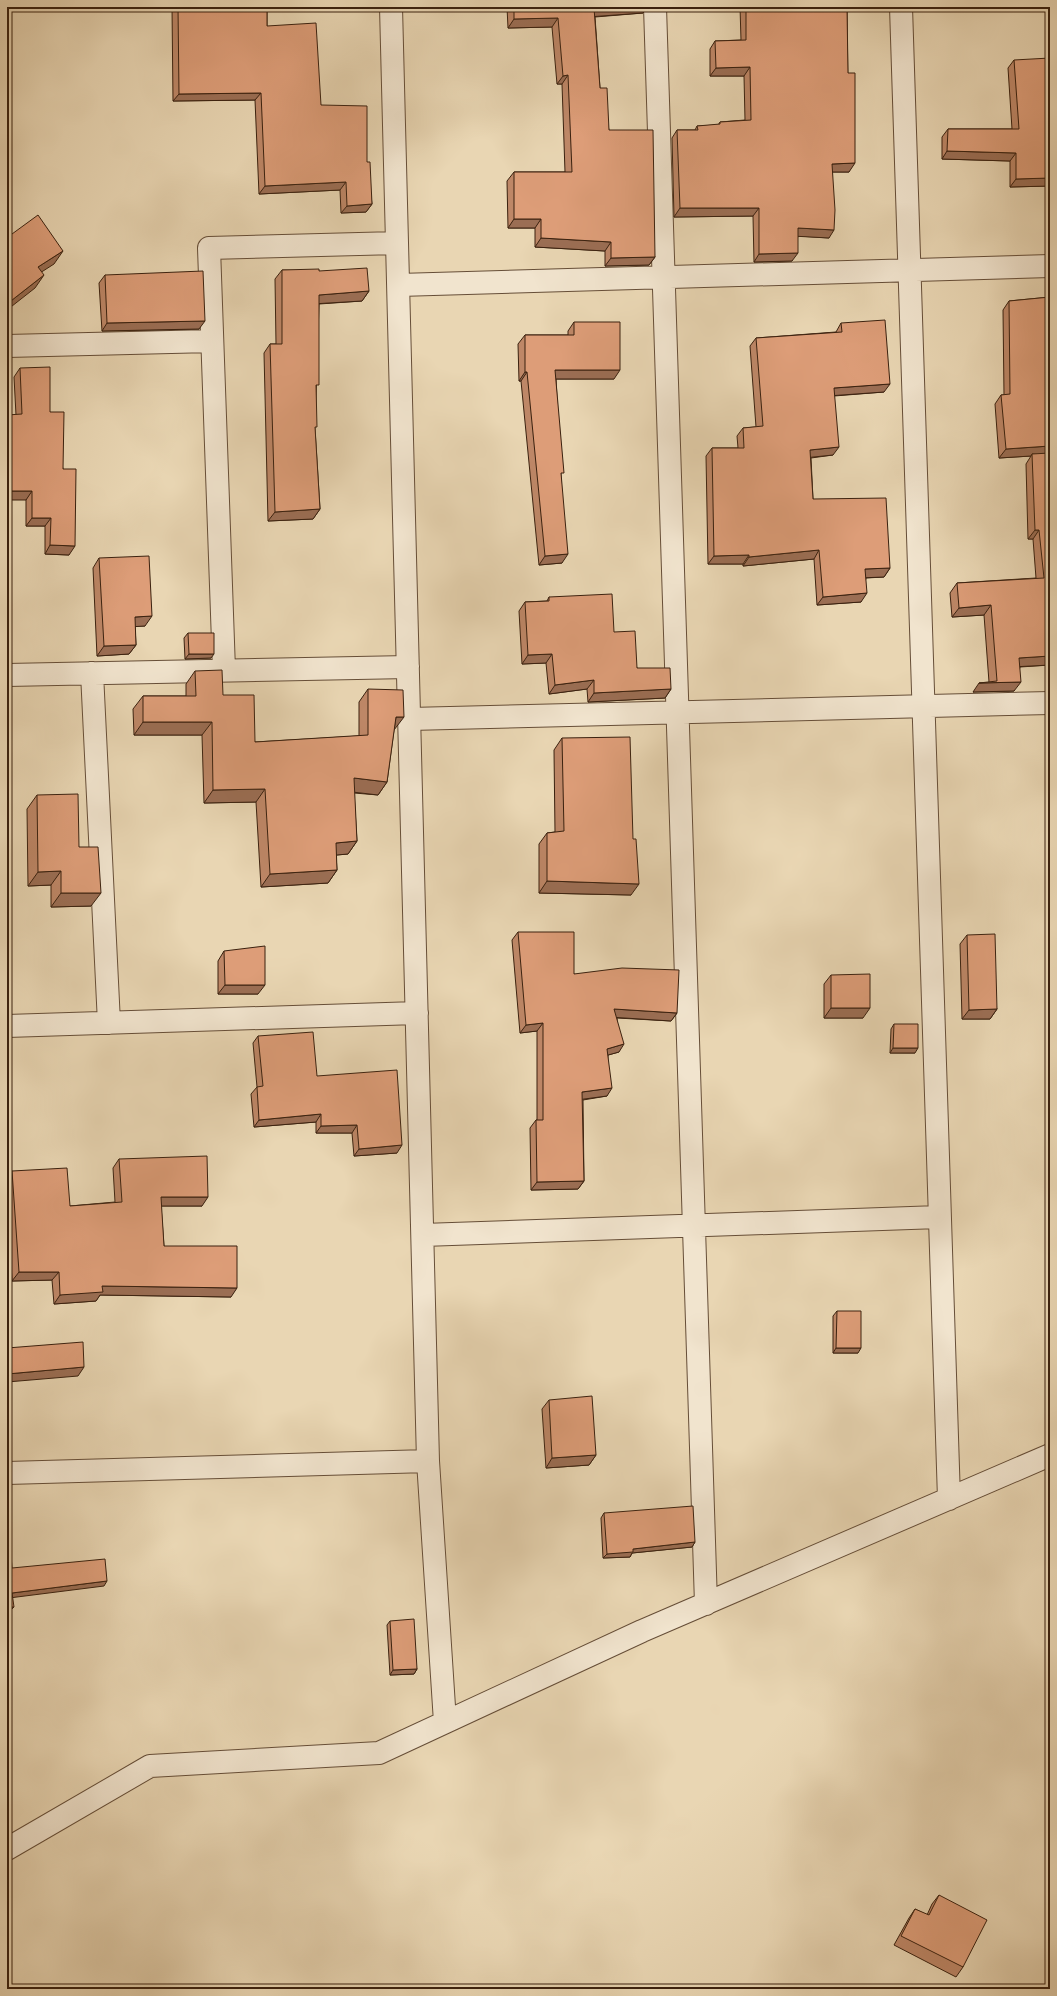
<svg xmlns="http://www.w3.org/2000/svg" width="1057" height="1996" viewBox="0 0 1057 1996" font-family="'Old Standard TT',serif">
	<style>
		.lines { fill: none; stroke-linecap: round; stroke-linejoin: round }
		.minor-casing { stroke: #664e38; stroke-width: 24 }
		.minor { stroke: #f1e4ce; stroke-width: 22 }
		.wall { fill: #be8767; stroke: #3a210f }
		.shaded-wall { fill: #9b6e54; stroke: #3a210f }
		.building { fill: #dd9d78; stroke: #3a210f }
	</style>
	<rect width="100%" height="100%" fill="#e9d6b3"/>
	<filter id="stains"><feTurbulence type="fractalNoise" baseFrequency=".005" numOctaves="4"/><feColorMatrix values="0 0 0 0 .2 0 0 0 0 .09 0 0 0 0 .02 0 0 0 .5 -.17"/></filter>
	<radialGradient id="worn" r=".72"><stop offset=".6" stop-color="#630" stop-opacity="0"/><stop offset="1" stop-color="#630" stop-opacity=".3"/></radialGradient>
	<g class="lines">
		<g class="minor-casing">
			<path id="minor" d="M391,7L428,1461L445,1722
				M655,7L706,1604
				M901,7L949,1499
				M399,285L1050,266
				M7,346L212,341
				M224,670L209,248L397,243
				M92,673L109,1023
				M7,675L408,667
				M410,719L1050,703
				M7,1026L417,1013
				M423,1235L939,1217
				M7,1473L428,1461
				M7,1849L150,1766L379,1753L642,1631L1050,1455"/>
		</g>
		<use href="#minor" class="minor"/>
	</g>
	<path class="wall" d="M172,7H267V26L321,105L367,162L372,204L366,212L341,213L340,190L259,194L255,100L173,101Z
		M507,7H647L643,13L595,17L600,88L609,130L655,257L649,265L605,266V251L535,247V228H508L507,181L514,172H565L562,84H557L552,27L508,28Z
		M740,7H863L847,8L849,172H832L829,238L798,236L792,261L754,262L753,216L674,217L672,138L677,130H695L697,126L718,125L720,122L745,120L744,76H710V49L715,41L741,40Z
		M1014,60L1050,186L1010,187V161L942,159V137L948,129H1012L1008,68Z
		M282,270L319,271L369,291L362,301L319,304L315,429L320,509L313,519L268,521L264,353L270,344H276L275,279Z
		M105,275L199,329L102,331L99,283Z
		M1050,297V398H1049L1050,407V450L1048,453L1050,665L1020,667L1014,691L973,692L989,682L984,615L952,617L950,593L957,583L1036,578L1033,539H1028L1026,464L1031,456L999,458L995,404L1001,395H1004L1003,310L1009,301Z
		M574,322L614,379H556L561,477L562,563L539,565L521,381H519L518,344L525,335H568V331Z
		M841,323L884,392L834,396L833,455L811,458L813,499L890,568L884,577L866,578L861,602L817,605L814,559L743,566V564H708L706,456L712,448H738L737,436L743,428L756,427L750,346L756,338L836,332Z
		M20,368L50,412L63,469L69,555L45,554V526H26V500L16,415L14,377Z
		M99,558L145,626H135L136,645L129,654L97,656L93,568Z
		M549,597L614,632L637,668L671,689L665,698L588,702L587,689L549,694L546,663L522,664L519,611L525,602L547,601Z
		M188,633L211,658L185,659L184,638Z
		M195,671L223,695L255,742L359,736V702L368,689L394,730L387,782L378,795L354,793L357,841L348,854L336,855L337,870L328,883L261,887L256,802L204,803L202,735H134L133,709L143,696H186V684Z
		M562,738L631,895L539,893V844L547,833L555,832L554,750Z
		M37,795L79,847L91,906L51,907V885L28,886L27,809Z
		M518,932L574,974L677,1013L671,1021L617,1018L619,1052L608,1055L607,1096L583,1100L584,1181L578,1189L531,1190L530,1128L536,1120H537V1031L520,1033L512,940Z
		M967,935L997,1009L990,1019H962L960,944Z
		M224,951L258,994H218V961Z
		M831,975L863,1018H824V984Z
		M894,1024L915,1053H890L891,1029Z
		M258,1036L317,1076L397,1153L354,1156L352,1133H316V1122L254,1127L251,1094L257,1087L253,1043Z
		M119,1159L202,1206H161L164,1246L231,1297L100,1295L96,1301L54,1304L52,1280L12,1281L7,1195V1178L12,1171L70,1206L115,1202L113,1168Z
		M837,1311L858,1353H833V1316Z
		M549,1400L596,1455L589,1465L546,1468L542,1409Z
		M604,1513L695,1542L692,1547L632,1553L630,1557L603,1558L601,1518Z
		M390,1621L417,1669L414,1674L390,1675L387,1625Z
		M939,1895L963,1967L956,1977L894,1945L909,1918L915,1909L927,1915L932,1904Z"/>
	<path class="shaded-wall" d="M616,7H647L643,13L588,17L594,8Z
		M842,7H863L841,9Z
		M558,18L552,27L508,28L514,19Z
		M750,67L744,76H710L716,68Z
		M568,75L562,84H557L563,76Z
		M261,93L255,100L173,101L179,94Z
		M947,151L1016,153L1010,161L942,159Z
		M855,163L849,172H826L832,164Z
		M1050,178V186L1010,187L1016,179Z
		M346,182L340,190L259,194L265,186Z
		M372,204L366,212L341,213L347,206Z
		M680,208H759L753,216L674,217Z
		M514,219H541L535,228H508Z
		M798,228L834,230L829,238L792,236Z
		M541,238L611,242L605,251L535,247Z
		M63,251L54,264L29,280L38,267Z
		M798,253L792,261L754,262L759,254Z
		M655,257L649,265L605,266L611,258Z
		M44,275L35,288L7,310V304Z
		M369,291L362,301L312,304L319,295Z
		M205,321L199,329L102,331L107,323Z
		M555,370H620L614,379H549Z
		M525,372H527L521,381H519Z
		M890,384L884,392L828,396L834,388Z
		M1049,390H1050V398H1042Z
		M1050,446V450L1047,455L1032,454L1031,456L999,458L1006,449Z
		M839,447L833,455L804,458L810,450Z
		M7,491H32L26,500H7Z
		M320,509L313,519L268,521L275,512Z
		M32,518H51L45,526H26Z
		M1035,530H1039L1033,539H1028Z
		M50,545L75,546L69,555L45,554Z
		M819,550L814,559L743,566L749,557Z
		M568,554L562,563L539,565L545,556Z
		M749,555L743,564H708L714,556Z
		M890,568L884,577L859,578L865,569Z
		M867,593L861,602L817,605L823,597Z
		M991,605L984,615L952,617L959,608Z
		M152,616L145,626L128,627L135,617Z
		M136,645L129,654L97,656L104,646Z
		M189,654H214L211,658L185,659Z
		M552,654L546,663L522,664L528,655Z
		M1050,656V665L1012,667L1019,658Z
		M594,680L587,689L549,694L555,685Z
		M1021,682L1014,691L973,692L979,683Z
		M671,689L665,698L588,702L594,693Z
		M396,717H404L394,730Z
		M143,722H212L202,735H134Z
		M354,778L387,782L378,795L344,791Z
		M265,789L256,802L204,803L213,790Z
		M357,841L348,854L326,856L336,843Z
		M337,870L328,883L261,887L270,874Z
		M61,871L51,885L28,886L38,872Z
		M547,881L639,884L631,895L539,893Z
		M61,893H101L91,906L51,907Z
		M225,985H265L258,994H218Z
		M831,1008H870L863,1018H824Z
		M614,1009L677,1013L671,1021L609,1017Z
		M997,1009L990,1019H962L969,1010Z
		M543,1023L537,1031L520,1033L526,1025Z
		M624,1044L619,1052L601,1057L607,1049Z
		M893,1048H918L915,1053H890Z
		M612,1088L607,1096L577,1100L582,1092Z
		M321,1114L316,1122L254,1127L259,1120Z
		M357,1125L352,1133H316L321,1126Z
		M402,1145L397,1153L354,1156L359,1149Z
		M584,1181L578,1189L531,1190L537,1182Z
		M161,1197H208L202,1206H154Z
		M19,1272H59L52,1280L12,1281Z
		M102,1286L237,1288L231,1297L100,1295L96,1301L54,1304L60,1295Z
		M836,1348H861L858,1353H833Z
		M84,1367L78,1376L7,1382V1374Z
		M596,1455L589,1465L546,1468L552,1458Z
		M695,1542L692,1547L632,1553L630,1557L603,1558L607,1554L633,1549Z
		M107,1581L104,1586L9,1598L12,1593Z
		M7,1607H14L10,1611L7,1612Z
		M417,1669L414,1674L390,1675L393,1670Z"/>
	<path class="building" d="M178,7H267V26L316,23L321,105L367,106V162H370L372,204L347,206L346,182L265,186L261,93L179,94Z
		M514,7H616L594,8L600,88H607L609,130H653L655,257L611,258V242L541,238V219H514V172H572L568,75L563,76L558,18L514,19Z
		M746,7H847L848,73H855V163L832,164L835,210L834,230L798,228V253L759,254V208H680L677,130H698L697,126L720,124V122L751,120L750,67L716,68L715,41L746,40Z
		M1050,58V178L1016,179V153L947,151L948,129H1019L1014,60Z
		M38,215L63,251L38,267L44,275L7,304V227L12,234Z
		M367,268L369,291L319,295V385H316L317,427H315L320,509L275,512L270,344H282V270L319,269V271Z
		M203,271L205,321L107,323L105,275Z
		M1050,297V390H1049L1050,407V446L1006,449L1001,395L1010,394L1009,301Z
		M885,320L890,384L834,388L839,447L810,450L813,499L886,498L890,568L865,569L867,593L823,597L819,550L749,557V555L714,556L712,448H744L743,428L763,426L756,338L842,332L841,323Z
		M574,322H620V370H555L564,473H561L568,554L545,556L527,372H525V335H574Z
		M50,367V412H64L63,469H76L75,546L50,545L51,518H32V491H7V415L22,414L20,368Z
		M1050,453V656L1019,658L1021,682L979,683L997,681L991,605L959,608L957,583L1044,578L1039,530H1035L1032,454Z
		M149,556L152,616L135,617L136,645L104,646L99,558Z
		M612,594L614,632L635,631L637,668H670L671,689L594,693V680L555,685L552,654L528,655L525,602L549,601V597Z
		M188,633H214V654H189Z
		M222,670L223,695H254L255,742L368,735V689L403,690L404,717H396L387,782L354,778L357,841L336,843L337,870L270,874L265,789L213,790L212,722H143V696H196L195,671Z
		M630,737L633,839H636L639,884L547,881V833L564,831L562,738Z
		M78,794L79,847H98L101,893H61V871L38,872L37,795Z
		M518,932H574V974L622,968L679,970L677,1013L614,1009L624,1044L607,1049L612,1088L582,1092L584,1181L537,1182L536,1120H543V1023L526,1025Z
		M995,934L997,1009L969,1010L967,935Z
		M265,946V985H225L224,951Z
		M870,974V1008H831V975Z
		M894,1024H918V1048H893Z
		M313,1032L317,1076L397,1070L402,1145L359,1149L357,1125L321,1126V1114L259,1120L257,1087L263,1086L258,1036Z
		M207,1156L208,1197H161L164,1246H237V1288L102,1286L103,1292L60,1295L59,1272H19L12,1171L67,1168L70,1206L122,1202L119,1159Z
		M837,1311H861V1348H836Z
		M83,1342L84,1367L7,1374V1348Z
		M592,1396L596,1455L552,1458L549,1400Z
		M693,1506L695,1542L633,1549V1552L607,1554L604,1513Z
		M7,1527H9L12,1568L105,1559L107,1581L12,1593L14,1607H7Z
		M414,1619L417,1669L393,1670L390,1621Z
		M939,1895L987,1920L963,1967L901,1936L915,1909L929,1915Z"/>
	<rect width="1057" height="1996" fill="none" stroke="#e9d6b3" stroke-width="24"/>
	<rect x="8" y="8" width="1041" height="1980" fill="none" stroke="#3a210f" stroke-width="2"/>
	<rect x="12" y="12" width="1033" height="1972" fill="none" stroke="#3a210f"/>
	<rect width="100%" height="100%" filter="url(#stains)"/>
	<rect width="100%" height="100%" fill="url(#worn)"/>
</svg>
